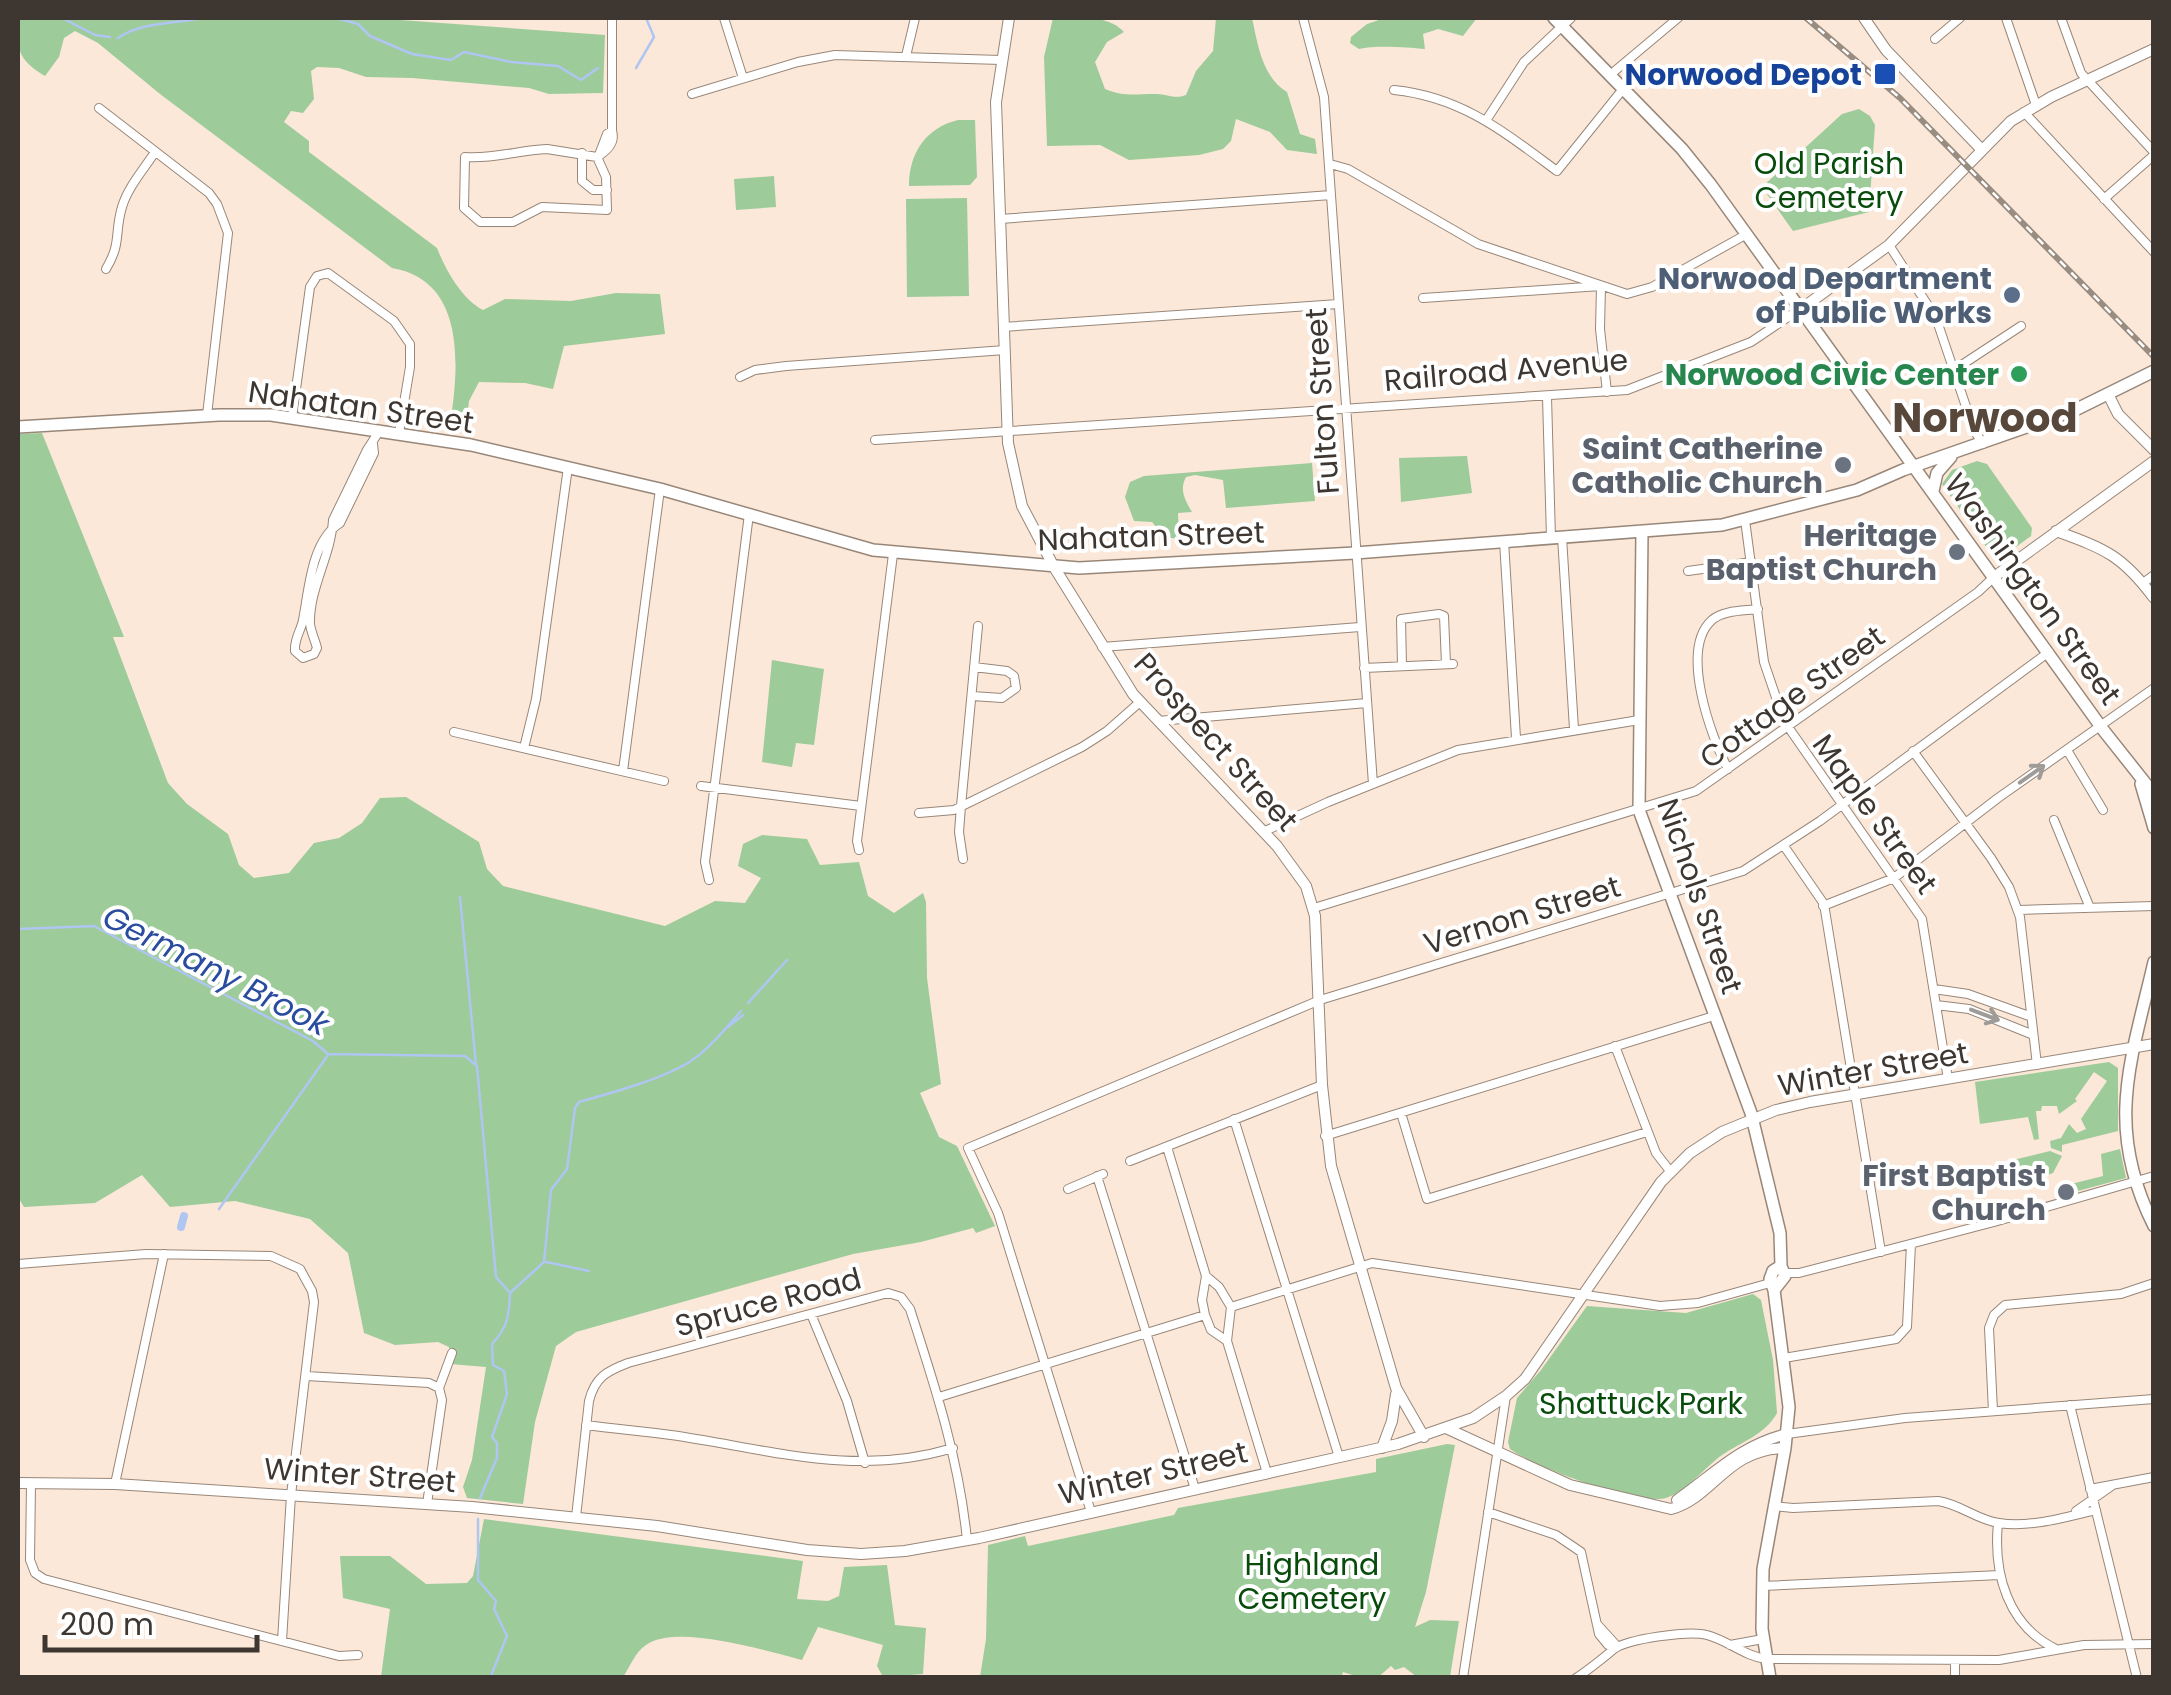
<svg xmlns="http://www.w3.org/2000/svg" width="2171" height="1695" viewBox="0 0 2171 1695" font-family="Poppins,sans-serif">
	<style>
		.green { fill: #9dcb9a }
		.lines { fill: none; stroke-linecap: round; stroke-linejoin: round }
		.stream { stroke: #b0c6f2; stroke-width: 2.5 }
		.canal { stroke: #b0c6f2; stroke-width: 8 }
		.minor-casing { stroke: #988779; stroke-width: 10 }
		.tertiary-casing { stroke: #988779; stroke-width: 12 }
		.secondary-casing { stroke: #988779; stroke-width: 14 }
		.minor { stroke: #fff; stroke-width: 8 }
		.tertiary { stroke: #fff; stroke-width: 10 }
		.secondary { stroke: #fff; stroke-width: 11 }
		.rail-casing { stroke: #998c81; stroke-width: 6 }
		.rail { stroke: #fff; stroke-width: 2.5; stroke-dasharray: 8; stroke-linecap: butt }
		.oneway { stroke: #9e9b98 }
		.transit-dot { fill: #1a4fb4; stroke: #fff; stroke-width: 4 }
		.service-dot { fill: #5c6f8a; stroke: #fff; stroke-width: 4 }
		.leisure-dot { fill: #2e9e5b; stroke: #fff; stroke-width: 4 }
		.worship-dot { fill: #6b7280; stroke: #fff; stroke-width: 4 }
		.labels { text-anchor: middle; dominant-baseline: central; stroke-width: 8; stroke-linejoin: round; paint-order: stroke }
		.transit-label { font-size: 30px; font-weight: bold; fill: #164399; stroke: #fff; text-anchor: end }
		.park-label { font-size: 30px; fill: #084c0c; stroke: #fff }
		.service-label { font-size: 30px; font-weight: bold; fill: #4e5e75; stroke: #fff; text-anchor: end }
		.street-label { font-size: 30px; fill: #3e3731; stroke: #fff }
		.leisure-label { font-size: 30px; font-weight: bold; fill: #27864d; stroke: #fff; text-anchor: end }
		.worship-label { font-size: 30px; font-weight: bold; fill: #5b616d; stroke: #fff; text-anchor: end }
		.water-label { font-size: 32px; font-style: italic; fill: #294c9f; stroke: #fff }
		.district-label { font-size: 40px; font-weight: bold; fill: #58483c; stroke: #fff }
	</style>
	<rect width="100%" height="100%" fill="#fbe8d9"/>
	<path class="green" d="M18,18H373L605,35L603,93L549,94L529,88L412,78L366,77L339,68L317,67L311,71L314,99L303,113L291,111L284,122L309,141V152L437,248C446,271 462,299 483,310L505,299L571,301L616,293L660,294L665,334L564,346L553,389L525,383L479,382L469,401L465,433L449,430C459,371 468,281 392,268L160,94L98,43L75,31L64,38L59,57L45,76C16,58 18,50 18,18Z
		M1053,18C1076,17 1108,14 1124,32L1107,42L1095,62L1105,89C1124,97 1135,94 1154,94C1167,93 1174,100 1186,95L1196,71L1213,51L1216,18H1252C1258,45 1262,77 1287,92L1300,134L1315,139L1317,154L1287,150L1270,132L1236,119L1231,141L1223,149L1199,155L1129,160L1100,145L1047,146L1044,57Z
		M1385,18H1477L1463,36L1438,29L1423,34L1425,49C1407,47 1375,45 1359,49L1350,43L1351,37L1367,24Z
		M1859,109L1870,116L1875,125L1869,212L1793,231L1762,187L1842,114Z
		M958,120H975L977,177L970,185L909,186C909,154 925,128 958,120Z
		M774,176L776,207L736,210L734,179Z
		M967,198L969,296L907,297L906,199Z
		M42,433L124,637H113L168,783L187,804L228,834L239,865L254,878L289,873L314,843L339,838L362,823L380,798L406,797L479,842L487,869L503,886L665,926L715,901L745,903L761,878L738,866L743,844L762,835L807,839L820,865L859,862L868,896L894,913L923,893L926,902L927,978L941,1084L920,1093L939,1137L957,1146L995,1226L976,1233L973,1228L921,1242L853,1254L576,1332L556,1346L535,1422L523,1504L467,1498L463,1487L472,1460L486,1367L450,1364L449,1347L438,1342L395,1345L364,1333L348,1253L310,1219L235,1201L170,1207L142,1175L95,1203L24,1207L18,1197V434Z
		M1467,456L1472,493L1401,502L1399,458Z
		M1977,461L1987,464L2032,528L2031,536L2005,555H1992L1942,484L1952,470Z
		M1312,463L1315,501L1226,508L1223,480L1195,475L1186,477C1179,490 1185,500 1192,512L1178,513L1179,539L1165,537L1152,522L1134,521L1125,497L1130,482L1144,476Z
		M772,660L824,669L814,745L796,743L792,767L762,762Z
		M2109,1062L2118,1068V1131L2062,1145V1152L2051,1148L2050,1141L2061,1138L2069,1124L2077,1133L2086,1129L2081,1119L2107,1081L2094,1072L2075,1099L2077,1101L2059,1114L2057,1106H2042L2041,1111H2036L2039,1139L2034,1140L2028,1117L1980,1124L1975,1082Z
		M2120,1149L2126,1178L2063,1195L2060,1183L2065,1181L2067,1185L2103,1176L2101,1154Z
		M2050,1151L2062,1156L2053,1173C2043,1176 2033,1184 2024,1185L2022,1177L1991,1183L1990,1177L2014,1170L2013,1160Z
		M1753,1294L1761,1300L1773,1360L1777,1413C1765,1435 1741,1442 1722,1455C1704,1468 1687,1491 1666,1498C1637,1506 1535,1467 1510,1449L1508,1442L1517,1398L1541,1370L1587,1306L1686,1313Z
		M1447,1444L1455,1445L1426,1592L1415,1627L1430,1620L1459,1621L1450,1677H1417L1404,1667L1395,1670L1391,1666L1377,1678L1359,1677L1343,1672L1341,1678L980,1677L986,1639L988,1545L1025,1536L1028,1546L1174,1515L1178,1508L1376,1472V1459Z
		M484,1519L803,1561L797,1599L828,1601L839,1596L844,1567L887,1565L895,1625L926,1628L923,1674L883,1677L877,1666L883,1645L818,1627L802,1660C766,1651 676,1623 646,1645C635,1652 630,1667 623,1677H381L390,1609L343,1598L340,1556H390L426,1584L467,1583L473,1576Z"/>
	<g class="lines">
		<path class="stream" d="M62,18L95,35L110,37
			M262,18H272
			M336,18L358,24L370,36L412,54L451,60L464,52L511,62L558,66L581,80L598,68
			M118,38C141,22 174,24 202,18
			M636,68L654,37L646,18
			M460,897L476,1065
			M18,929L94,926L313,1041L328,1054L465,1056L477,1066L496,1277L510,1293C509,1316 508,1327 492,1344L493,1365L504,1371L507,1394L492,1437L497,1443V1458L480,1498
			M748,1003L787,960
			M728,1027L743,1015
			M219,1209L328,1055
			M546,1262L589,1271
			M511,1292L544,1262L551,1190L567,1169L575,1108L579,1102C611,1093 663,1079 691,1061C710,1048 726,1028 741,1011
			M478,1519V1580L496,1601L494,1609L507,1636L490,1678"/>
		<path class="canal" d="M181,1227L184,1216"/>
		<g class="minor-casing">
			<path id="minor" d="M612,18V131
				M724,18L743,78
				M1303,18L1324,97L1373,784
				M2006,18L2036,105
				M2061,18L2081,73L2154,152
				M1935,39L1960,18
				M906,56L915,18
				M1610,75L1678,18
				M1394,90C1462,97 1504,132 1557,171L1623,89
				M692,94L798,62L835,55L1001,60
				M99,108L209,193L217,204L228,233L207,415
				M2024,112L2154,252
				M1487,119L1524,62L1571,18
				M547,149L597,157L606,177L607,210L542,207L513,222H480L464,208L465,157C497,159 518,150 547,149Z
				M582,153V181L593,190H607
				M597,157C605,152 616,144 612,131L607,134L599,155
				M1330,164L1348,169L1478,244L1627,294L1652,287L1747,234
				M2104,199L2154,155
				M1000,219L1331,195
				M1889,245L1936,318L1974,430L1983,444
				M106,269C122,242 114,234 122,207C128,187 144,169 155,152
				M1423,298L1601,286L1600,329L1607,392
				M1003,327L1338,304
				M1954,370L2021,326
				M740,377L755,370L786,366L1005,350
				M1547,397L1551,538
				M292,418L310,287L317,276L328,273L394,321L410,344V367L399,433
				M875,440L1627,390L1751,342L1800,309
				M373,444L374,453L340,523C311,541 309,590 303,620C301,631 294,638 295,651L303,658L314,654L317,648C315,640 311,632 310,624C309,588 331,556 333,520L367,450L380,430
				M1745,520L1764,662L1784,721L1922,919L1948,1079
				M1562,537L1574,729
				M1504,541L1516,738
				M1688,571L1752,562
				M2143,583L2154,575
				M1102,647L1360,627
				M1402,666L1401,619L1439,614L1444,616L1446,664
				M1364,668L1453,664
				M972,696L1002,698L1016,688L1014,676L1007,671L974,667
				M1158,721L1367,703
				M454,732L664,781
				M524,748L536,699L568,467
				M2067,750L2103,810
				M1913,751L1991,858L2009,887L2020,917L2037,1065
				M1728,769C1711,737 1679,649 1712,620C1723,610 1744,611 1758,609
				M623,771L660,489
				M701,786L861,806
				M919,813L954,810L1082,747L1107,731L1140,702
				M2054,820L2090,908
				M1263,832L1328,802L1458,750L1639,720
				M1784,846L1824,904L1881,1252
				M859,850L857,841L893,554
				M963,859L959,832L961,806L978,626
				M709,880L705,862L749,514
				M1823,906L1894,878L1998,798L2154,688
				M1314,908L1696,791L1978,592L1994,577
				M2019,910L2154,906
				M1934,989L1968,994L2029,1016
				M1936,1005L1969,1009L2031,1034
				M1615,1046L1656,1153L1670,1171
				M1401,1113L1427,1199L1647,1132
				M1234,1119L1339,1457
				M1325,1136L1714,1016
				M1167,1147L1206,1276L1202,1300L1205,1315L1211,1330L1227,1341
				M1130,1161L1322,1085
				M1097,1176L1195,1489
				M1068,1189L1103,1174
				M18,1264L146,1254L271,1256L300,1269L312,1291L314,1302L291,1495L282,1641
				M1785,1273H1799L1994,1222L2154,1176
				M1206,1276L1219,1287L1231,1307L1227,1341L1267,1473
				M1231,1307L1372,1263L1660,1306L1698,1303L1770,1283
				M811,1314L847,1401L865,1463
				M1784,1358L1896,1339L1907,1327L1911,1244
				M306,1376L429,1383L439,1388
				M939,1397L1205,1315
				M2070,1405L2137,1678
				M1993,1411L1989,1328L1994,1315L2005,1305L2121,1294L2154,1283
				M586,1425C614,1429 643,1431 671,1435C769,1449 854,1478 953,1448
				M1787,1434L1905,1418L2154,1399
				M31,1483L30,1560L35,1573L44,1579L339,1656L358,1655
				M115,1484L164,1254
				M2090,1489L2154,1477
				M427,1504L442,1400L439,1388L452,1353
				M1773,1506L1793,1508L1938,1501C1960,1504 1977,1520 1999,1523C2030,1528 2065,1517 2096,1510
				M2076,1511L2113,1485
				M1091,1512L998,1213L968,1148L1320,1000L1743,871L1820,821L2049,652
				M1488,1512L1556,1535L1581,1552L1599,1634L1608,1645L1617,1646
				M576,1517L589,1401C595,1377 607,1371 628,1363L888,1293L901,1297L910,1309C935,1386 959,1459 967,1540
				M1998,1523C1993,1574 2008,1626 2056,1649
				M1762,1586L2000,1575
				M1597,1624L1617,1646
				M1730,1645L1763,1639
				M1955,1660V1678
				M1463,1678L1506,1396
				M1576,1678C1590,1669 1602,1659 1614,1649C1628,1639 1689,1630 1707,1635C1729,1641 1744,1656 1766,1659L1999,1660L2084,1645L2154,1644"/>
		</g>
		<g class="tertiary-casing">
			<path id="tertiary" d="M1009,18L996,102L1008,443L1022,506L1054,567L1133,694L1277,846L1306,886L1315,916L1322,1085L1331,1166L1396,1388L1424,1437
				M1864,18L1886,50L1981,149
				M1801,309L1889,245L2011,121L2051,97L2154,49
				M2108,394L2118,414L2154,450
				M2056,531C2105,549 2122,555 2154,598
				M1994,577L2154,461
				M1448,1429L1570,1485L1671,1509C1714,1497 1726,1449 1785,1448
				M1382,1448L1392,1421L1396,1394
				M18,1483L115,1484L472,1507L657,1526L807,1550L861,1554L905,1551L979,1538L1398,1444L1473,1418L1506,1396L1525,1379L1661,1182L1690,1153L1722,1132L1776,1110L1810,1102L2154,1044
				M1677,1500C1714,1474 1741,1445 1787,1434"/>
		</g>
		<g class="secondary-casing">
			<path id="secondary" d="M1554,18L1682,149L1711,185L2104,731L2154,794
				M18,427L219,415H271L471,445L660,489L873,550L1079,568L1355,553L1722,525L1857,490L1903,470L2075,410L2154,371
				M1933,491L1937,473L1951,457
				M1642,532L1639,810L1751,1113L1780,1233L1781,1266L1785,1276L1774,1290
				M2141,784L2154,828
				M2154,962C2131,1061 2104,1127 2154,1226
				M1770,1678L1762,1629L1763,1569L1785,1448L1789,1407L1774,1290L1770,1279L1773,1271L1781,1266"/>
		</g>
		<use href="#minor" class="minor"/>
		<use href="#tertiary" class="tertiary"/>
		<use href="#secondary" class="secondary"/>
		<g class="rail-casing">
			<path id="rail" d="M1806,18L1900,98L2154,357"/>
		</g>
		<use href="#rail" class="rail"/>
	</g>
	<defs><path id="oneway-shaft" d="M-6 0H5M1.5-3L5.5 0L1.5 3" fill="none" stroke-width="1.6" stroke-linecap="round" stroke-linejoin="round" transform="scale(2.5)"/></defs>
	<g class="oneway">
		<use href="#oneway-shaft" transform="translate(2032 774) rotate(-35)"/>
		<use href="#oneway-shaft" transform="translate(1985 1015) rotate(21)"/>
	</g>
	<rect class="transit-dot" x="1873" y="62" width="24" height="24" rx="5"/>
	<circle class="service-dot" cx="2012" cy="295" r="10"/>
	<circle class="leisure-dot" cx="2019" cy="374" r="10"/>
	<g class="worship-dot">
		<circle cx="1843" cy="465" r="10"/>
		<circle cx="1957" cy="552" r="10"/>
		<circle cx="2066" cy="1192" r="10"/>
	</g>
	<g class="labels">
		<g class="transit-label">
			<text x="1862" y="74">Norwood Depot</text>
		</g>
		<g class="park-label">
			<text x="1829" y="163">Old Parish<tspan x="1829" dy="34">Cemetery</tspan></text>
			<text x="1641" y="1403">Shattuck Park</text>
			<text x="1312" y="1564">Highland<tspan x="1312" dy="34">Cemetery</tspan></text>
		</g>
		<g class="service-label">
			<text x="1992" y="278">Norwood Department<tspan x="1992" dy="34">of Public Works</tspan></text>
		</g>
		<g class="street-label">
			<text transform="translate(1506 370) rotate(-5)">Railroad Avenue</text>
			<text transform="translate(1322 401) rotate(-94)">Fulton Street</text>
			<text transform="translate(361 407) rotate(8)">Nahatan Street</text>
			<text transform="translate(1151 536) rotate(-2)">Nahatan Street</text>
			<text transform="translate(2033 589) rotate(54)">Washington Street</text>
			<text transform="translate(1792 697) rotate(-36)">Cottage Street</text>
			<text transform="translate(1216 742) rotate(48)">Prospect Street</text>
			<text transform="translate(1875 814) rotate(54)">Maple Street</text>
			<text transform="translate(1700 896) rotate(71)">Nichols Street</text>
			<text transform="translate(1522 915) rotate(-17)">Vernon Street</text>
			<text transform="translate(1873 1069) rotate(-10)">Winter Street</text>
			<text transform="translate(768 1302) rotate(-15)">Spruce Road</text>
			<text transform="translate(1153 1473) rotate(-13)">Winter Street</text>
			<text transform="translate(360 1475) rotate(4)">Winter Street</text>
		</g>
		<g class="leisure-label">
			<text x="1999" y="374">Norwood Civic Center</text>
		</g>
		<g class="worship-label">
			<text x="1823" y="448">Saint Catherine<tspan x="1823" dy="34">Catholic Church</tspan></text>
			<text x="1937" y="535">Heritage<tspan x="1937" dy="34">Baptist Church</tspan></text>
			<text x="2046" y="1175">First Baptist<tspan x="2046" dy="34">Church</tspan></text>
		</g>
		<g class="water-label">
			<text transform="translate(216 970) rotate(27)">Germany Brook</text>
		</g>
		<g class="district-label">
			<text x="1985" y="418">Norwood</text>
		</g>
	</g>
	<rect width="2171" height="1695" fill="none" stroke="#3e3731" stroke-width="40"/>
	<path d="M45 1635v15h212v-15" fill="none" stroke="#3e3731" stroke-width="5"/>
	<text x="60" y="1635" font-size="30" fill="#3e3731" stroke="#ffffff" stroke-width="8" paint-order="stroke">200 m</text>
</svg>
